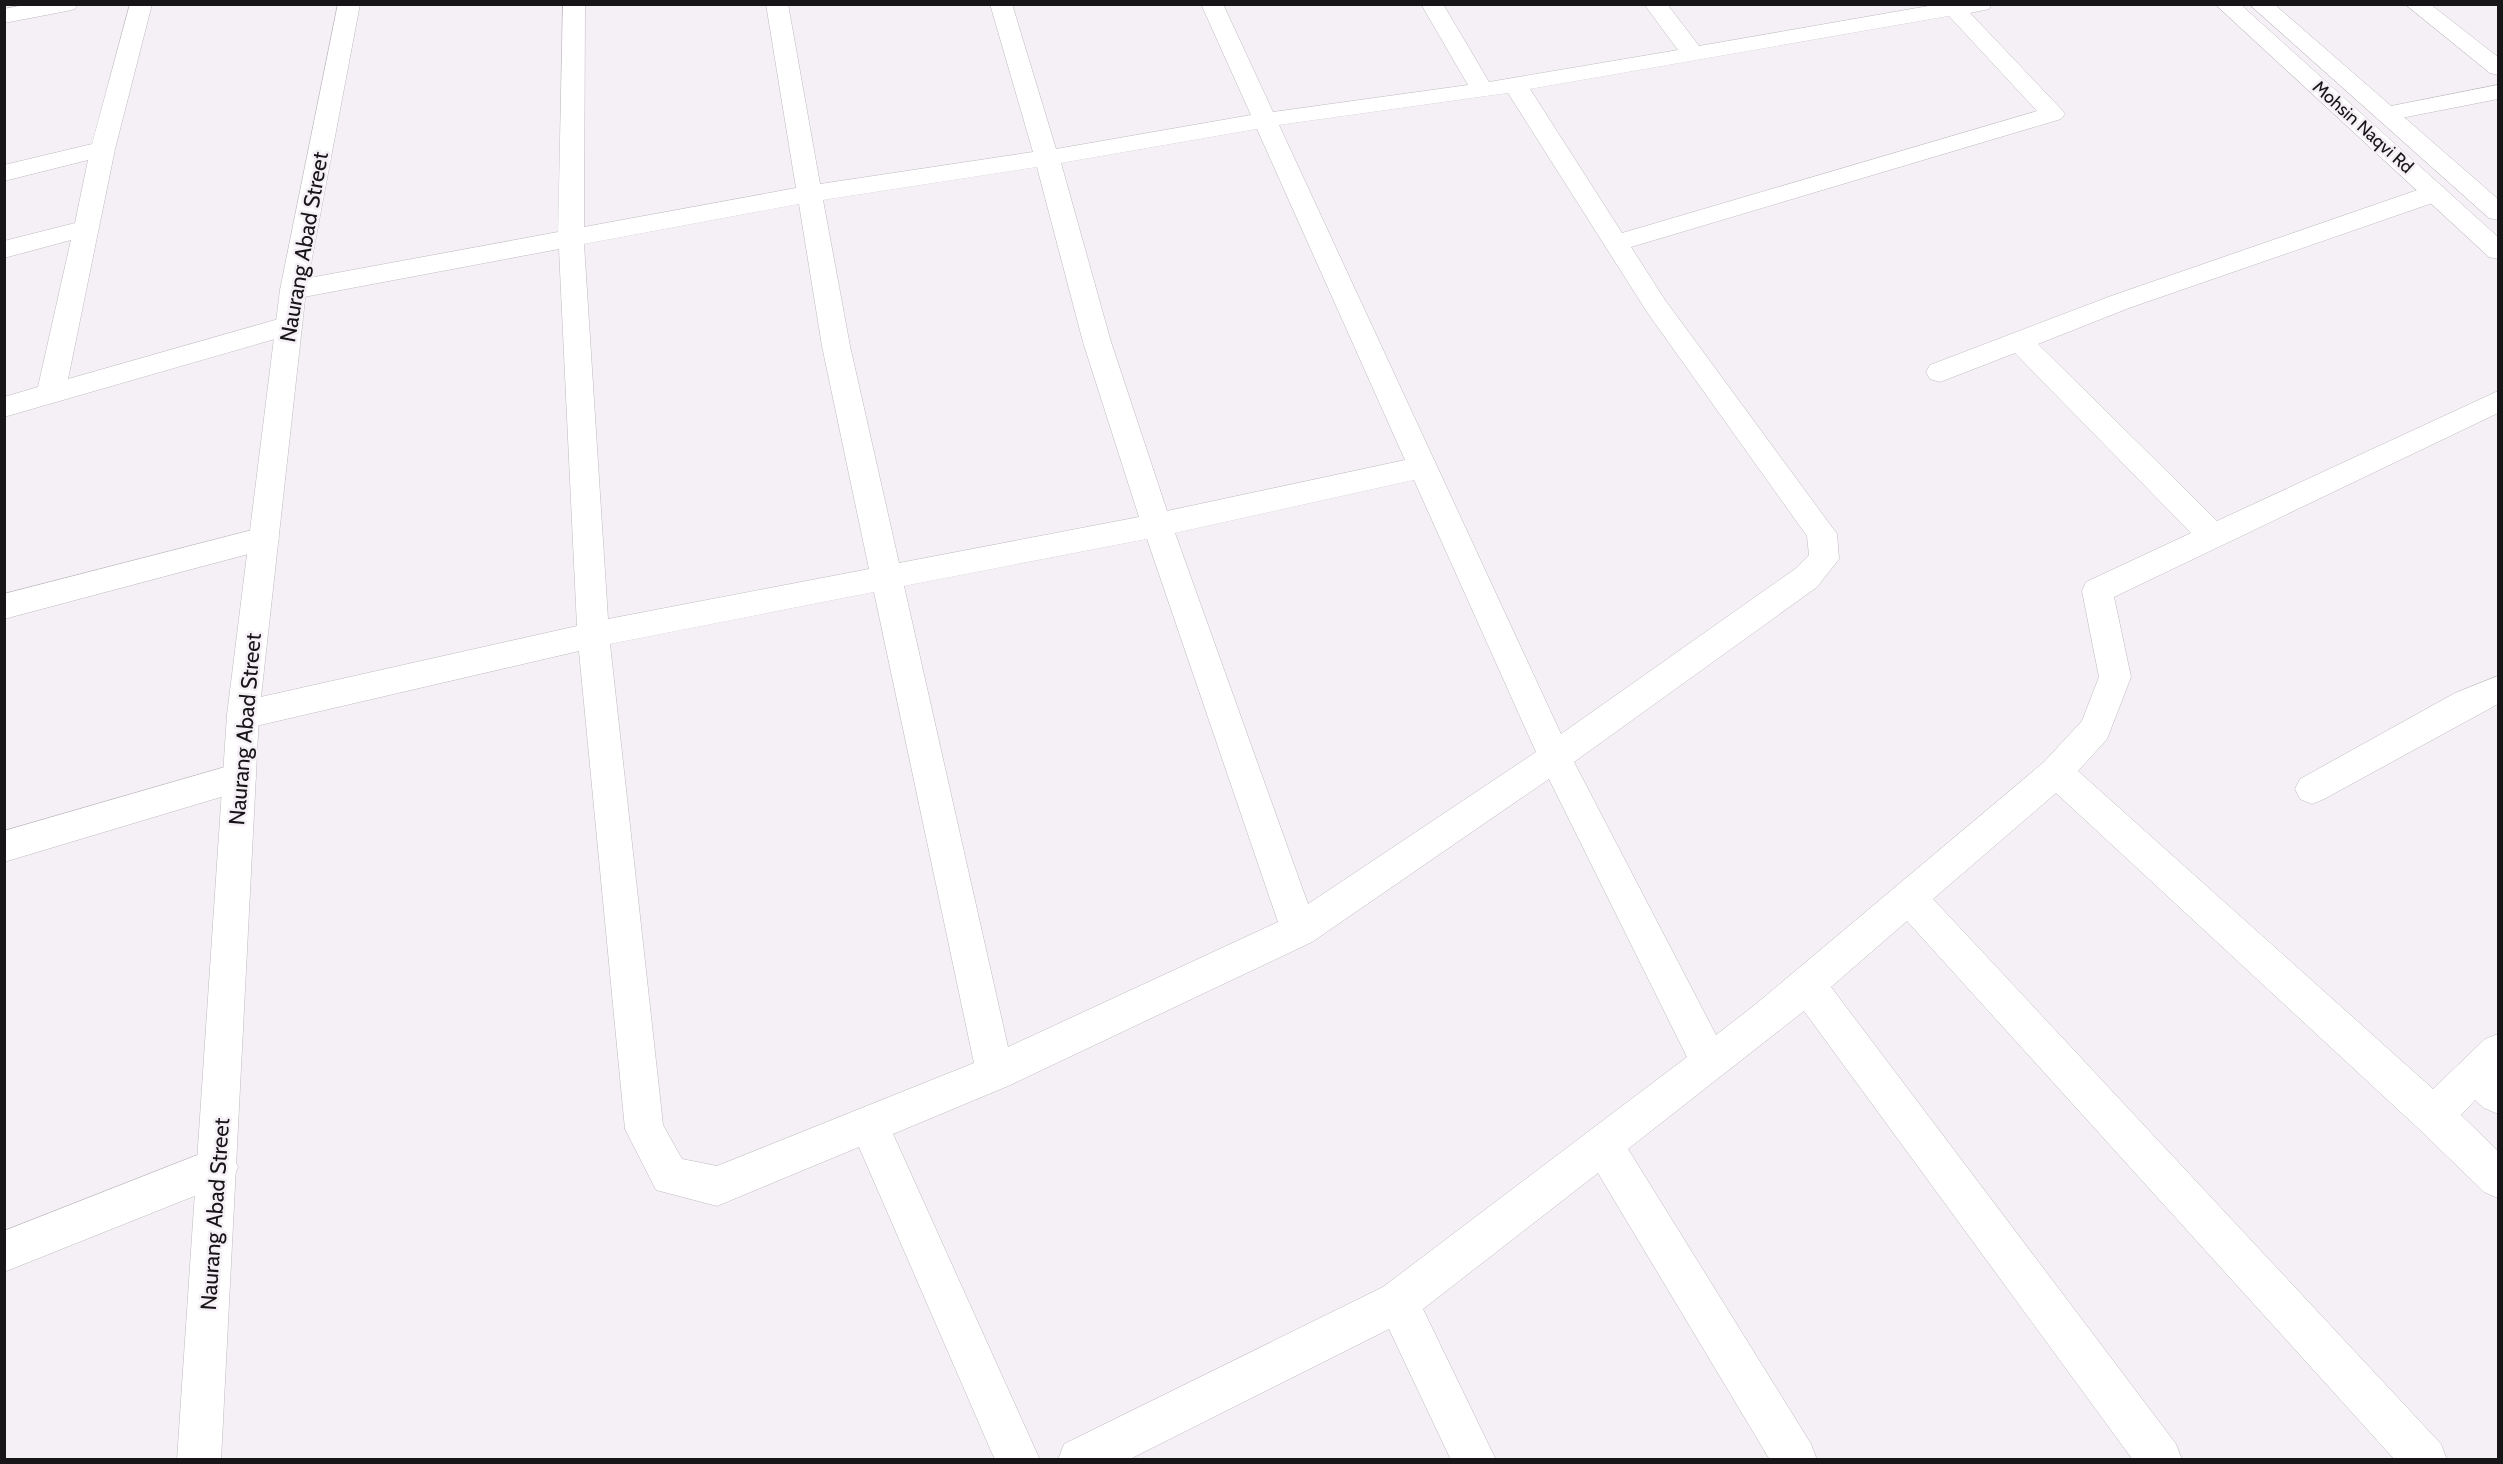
<svg xmlns="http://www.w3.org/2000/svg" width="2503" height="1464" viewBox="0 0 2503 1464" font-family="Cabin,sans-serif">
	<style>
		.lines { fill: none; stroke-linecap: round; stroke-linejoin: round }
		.minor-casing { stroke: #bfbbc0; stroke-width: 1 }
		.tertiary-casing { stroke: #bfbbc0; stroke-width: 1 }
		.minor { fill: #fff; fill-rule: evenodd }
		.tertiary { fill: #fff; fill-rule: evenodd }
		.labels { text-anchor: middle; dominant-baseline: central; stroke-width: 5; stroke-linejoin: round; paint-order: stroke }
		.far-street-label { font-size: 18px; fill: #171517; stroke: #f4f0f5 }
		.street-label { font-size: 22px; fill: #171517; stroke: #f4f0f5 }
	</style>
	<rect width="100%" height="100%" fill="#f4f0f5"/>
	<g class="lines">
		<g class="minor-casing">
			<path id="minor" d="M29,4H78L75,9L67,11L4,23V9Z
				M130,4H152L115,149L68,379L289,316L299,318L302,325L299,332L4,417V397L38,387L71,240L4,258V241L75,223L88,160L4,181V165L92,144Z
				M563,4H585L584,227L796,188L766,4H788L820,184L1033,152L990,4H1012L1056,149L1251,115L1201,4H1223L1273,112L1468,85L1421,4H1443L1489,82L1678,50L1644,4H1667L1699,46L1940,4H1992L1989,9L1970,13L2061,109L2065,114L2061,119L1631,247L1665,300L1837,534L1839,559L1817,587L1574,762L1716,1035L1756,1004L2044,762L2082,721L2099,677L2082,591L2086,582L2191,533L2015,353L1940,382L1930,379L1926,372L1930,365L2111,296L2426,187L2435,185L2444,187L2447,193L2444,199L2129,308L2038,344L2217,521L2498,391V413L2114,597L2131,677L2107,739L2078,771L2433,1089L2485,1039L2498,1034V1114L2484,1108L2475,1100L2461,1115L2498,1151V1198L2484,1192L2419,1129L2056,793L1933,899L2441,1444L2447,1460H2395L1907,921L1831,987L2176,1444L2182,1460H2133L1804,1011L1628,1149L1811,1444L1817,1460H1770L1598,1173L1423,1309L1496,1460H1451L1389,1329L1128,1460H1058L1064,1444L1383,1287L1687,1057L1549,779L1312,942L1008,1086L893,1134L1040,1460H995L859,1147L717,1206L656,1190L625,1129L579,651L243,729L231,725L227,715L231,705L243,701L577,626L559,249L293,299L284,296L280,290L284,284L293,281L558,232ZM1949,16L2037,111L1622,233L1530,89ZM1508,93L1647,312L1807,536L1809,555L1795,569L1561,734L1279,125ZM1257,129L1405,460L1167,511L1111,342L1061,163ZM1037,167L1083,342L1139,517L899,563L850,346L823,200ZM799,204L822,346L869,569L608,619L584,244ZM1414,480L1536,752L1308,904L1175,533ZM1147,539L1278,922L1008,1047L904,586ZM874,592L974,1063L717,1166L682,1159L663,1125L610,644Z
				M2405,4H2430L2498,57V75L2490,73Z
				M2498,85V99L2386,121L2378,119L2374,114L2378,109L2386,107Z
				M264,527L275,531L279,539L275,547L4,619V594Z
				M2498,676V704L2324,799L2312,804L2300,799L2295,789L2300,779L2455,693Z
				M239,763L251,768L256,778L251,788L4,862V831Z
				M218,1147L232,1153L238,1167L232,1181L4,1272V1231Z"/>
		</g>
		<g class="tertiary-casing">
			<path id="tertiary" d="M338,4H360L306,290L259,715L221,1460H177L227,715L280,290Z
				M2215,4H2240L2498,237V259L2489,257Z
				M2249,4H2274L2498,199V220L2489,218Z"/>
		</g>
		<use href="#minor" class="minor"/>
		<use href="#tertiary" class="tertiary"/>
	</g>
	<g class="labels">
		<g class="far-street-label">
			<text transform="translate(2363 127) rotate(42)">Mohsin Naqvi Rd</text>
		</g>
		<g class="street-label">
			<text transform="translate(304 247) rotate(-80)">Naurang Abad Street</text>
			<text transform="translate(245 729) rotate(-85)">Naurang Abad Street</text>
			<text transform="translate(215 1214) rotate(-86)">Naurang Abad Street</text>
		</g>
	</g>
	<rect width="2503" height="1464" fill="none" stroke="#171517" stroke-width="12"/>
</svg>
